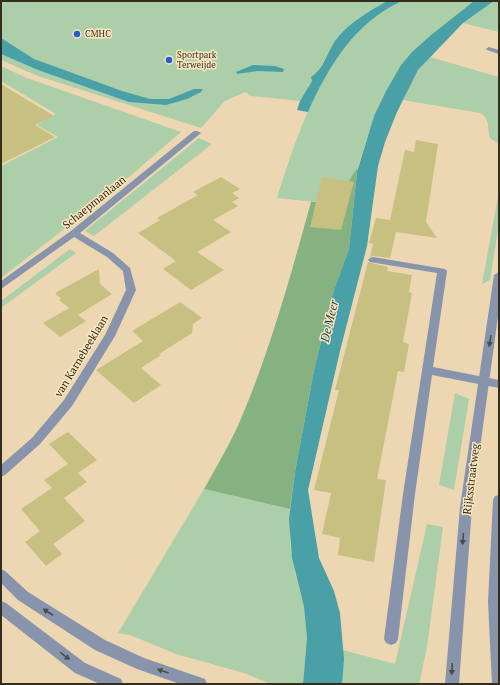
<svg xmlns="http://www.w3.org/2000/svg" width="500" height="685" viewBox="0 0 500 685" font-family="'PT Serif',serif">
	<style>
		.green { fill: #accfa9 }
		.forest { fill: #86b282 }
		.water { fill: #4aa0a7 }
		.building { fill: #c7c081 }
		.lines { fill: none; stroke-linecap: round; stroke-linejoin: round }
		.service { fill: #8794ab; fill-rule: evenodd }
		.minor { fill: #8794ab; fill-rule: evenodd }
		.tertiary { fill: #8794ab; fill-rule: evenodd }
		.oneway { fill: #4e4c48 }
		.poi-dot { fill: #295cca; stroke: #f9e5bf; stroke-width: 1.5 }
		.labels { text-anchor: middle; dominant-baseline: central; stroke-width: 3; stroke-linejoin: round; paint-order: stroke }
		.far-poi-label { font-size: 9px; fill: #352d1e; stroke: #f9e5bf; text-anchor: start }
		.street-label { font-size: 11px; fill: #352d1e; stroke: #f9e5bf }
		.water-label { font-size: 12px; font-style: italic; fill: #21494c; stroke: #f9e5bf }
	</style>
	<rect width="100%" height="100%" fill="#ecd7b2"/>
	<path class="green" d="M1,1H387L359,18L336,41L300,101L251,96L245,92L225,101L201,128L38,76L1,60V54L9,57L1,52Z
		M402,1H474L431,35L412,52L401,65L386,91L374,116L358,167L344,191L325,203L277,198C300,127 328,35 402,1Z
		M494,1H499V32L463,23Z
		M430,57L499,77V144L490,138C487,129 491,119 480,113L403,100L418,70Z
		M1,66L27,78L181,132L107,196L1,278V166L58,137L37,125L56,114L1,81Z
		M199,138L212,144L94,236L85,231Z
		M499,191V224L490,280L482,284Z
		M70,249L76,253L1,308V301Z
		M455,393L469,399L454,490L439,485Z
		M204,489L290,509V543L295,573L304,607L307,638L303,684H270L247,674L176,654L130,635L118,633Z
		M427,524L443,527L427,647L419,684H340L343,650L395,664Z"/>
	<path class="forest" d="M358,167L357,172L349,249L334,290L314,370L295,472L290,509L204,489C215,469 227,449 237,428C269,355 290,278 311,202C342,203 343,188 358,167Z"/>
	<path class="water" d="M387,1H402C355,22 328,67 308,112L297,110L300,101L312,81L311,77C323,70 327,53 335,41C348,23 368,12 387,1Z
		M474,1H494L463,23L418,70L397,112L385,142L378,166L367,246L340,351L308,490L319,558L334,591L340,613L344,659L342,684H303L307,638L304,607L292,558L289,519L295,472L314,370L334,290L349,249L357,172L374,116L386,91L401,65L412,52L431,35Z
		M1,38L34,59L122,91L150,99H169L194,89H203L201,92L187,99L166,105L129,102L38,70L1,54Z
		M253,65L275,66L284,69L283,72L258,71L237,74L236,72Z"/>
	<path class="building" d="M1,84L54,116L35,125L55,137L1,164Z
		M416,140L438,144L426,222L437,238L396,232L390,258L373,256L370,257L373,244L369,243L376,218L390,220L405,150L414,152Z
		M221,177L240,189L232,193L239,198L232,202L238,206L213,220L231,232L197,252L224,270L191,290L163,269L176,261L138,233L160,220L157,218L198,195L193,192Z
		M322,177L354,182L341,230L310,227Z
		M368,262L388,267L387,271L412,275L409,292L412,293L403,342L409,344L404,372L398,371L377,479L386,480L374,562L338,555L340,538L322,534L331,493L314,490L339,390H335Z
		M99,269L100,284L112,294L78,315L86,321L60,337L43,323L69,308L59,300L61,299L55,293Z
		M180,302L202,318L193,324L192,333L159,354L161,355L141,368L161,385L134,403L96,370L143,341L132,331Z
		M68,432L97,460L78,473L87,482L64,498L85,521L53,544L62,554L46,566L25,542L40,531L21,509L52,488L44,480L68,464L49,444Z"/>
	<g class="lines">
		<path class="service" d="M489,47L499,50V54L487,50L486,49Z
			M373,257L445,269L447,271L433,367L499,380V388L432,375L415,494L398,639L396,643L391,645L386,643L384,639L403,494L437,273L370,262L368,260L370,258Z"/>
		<path class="minor" d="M194,131H197L201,133L80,233L113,253L130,268L136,290L115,336L72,406L40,444L5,475L1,477V465L32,438L64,400L105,335L126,290L123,271L107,257L74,237L1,289V281L71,231Z"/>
		<path class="tertiary" d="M499,272V309L472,507L459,684H445L460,507L494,275Z
			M499,495V684H492L488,602L493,500L495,496Z
			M1,569L5,571L28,592L105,640L144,658L205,679L207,684H180L137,669L95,650L18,600L1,583Z
			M1,601L6,603L85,663L121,679L123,684H100L75,673L1,615Z"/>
	</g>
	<defs><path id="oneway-solid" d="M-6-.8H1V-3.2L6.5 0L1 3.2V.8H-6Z"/></defs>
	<g class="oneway">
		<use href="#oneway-solid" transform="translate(490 341) rotate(99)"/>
		<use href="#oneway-solid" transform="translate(463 539) rotate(95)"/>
		<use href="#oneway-solid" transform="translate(48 612) rotate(-147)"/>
		<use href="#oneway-solid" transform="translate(65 656) rotate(37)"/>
		<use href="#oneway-solid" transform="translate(452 669) rotate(92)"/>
		<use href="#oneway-solid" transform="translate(163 671) rotate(-161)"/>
	</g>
	<g class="poi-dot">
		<circle cx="77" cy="34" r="4"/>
		<circle cx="169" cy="60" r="4"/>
	</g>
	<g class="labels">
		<g class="far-poi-label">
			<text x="85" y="34">CMHC</text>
			<text x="177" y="55">Sportpark<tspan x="177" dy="10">Terweijde</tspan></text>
		</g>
		<g class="street-label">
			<text transform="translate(94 202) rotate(-39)">Schaepmanlaan</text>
			<text transform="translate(81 356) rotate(-59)">van Karnebeeklaan</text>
			<text transform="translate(471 479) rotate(-83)">Rijksstraatweg</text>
		</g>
		<g class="water-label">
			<text transform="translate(329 321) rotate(-77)">De Meer</text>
		</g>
	</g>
	<rect width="500" height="685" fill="none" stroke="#352d1e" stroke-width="4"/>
</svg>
